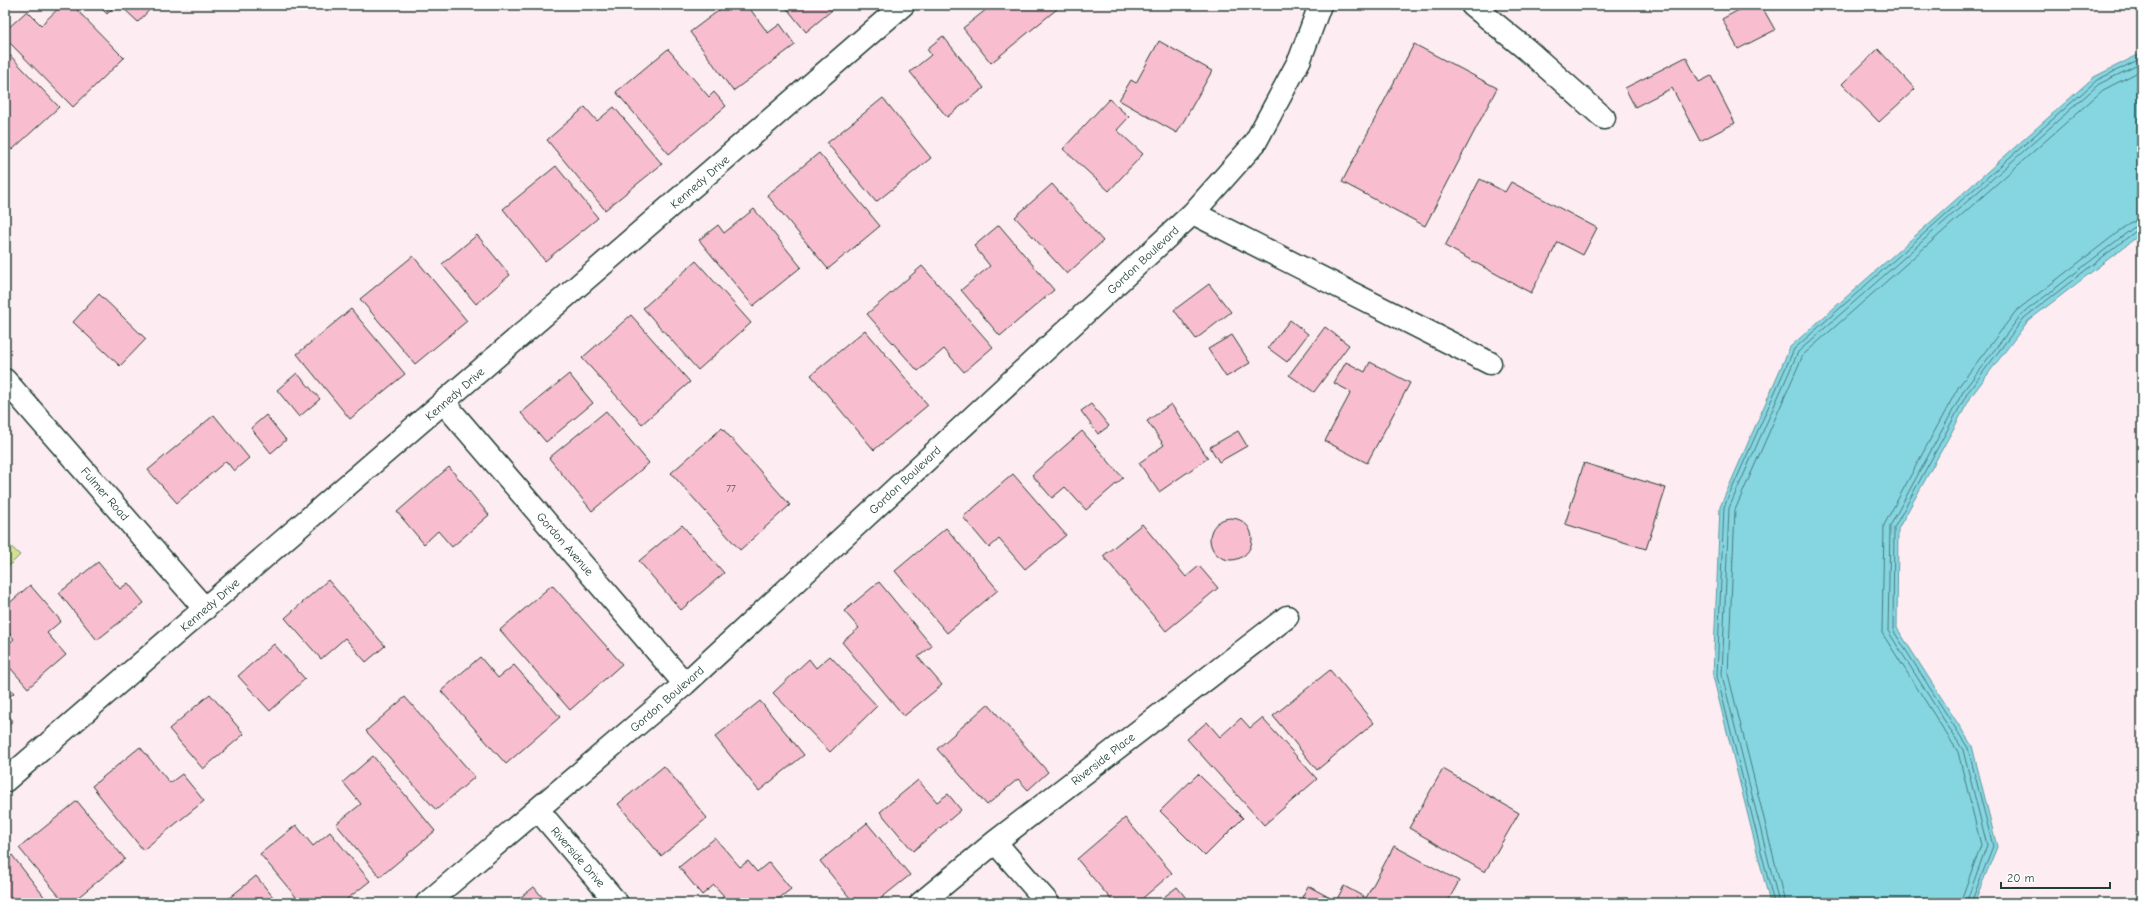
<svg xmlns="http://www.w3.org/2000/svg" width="2147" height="908" viewBox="0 0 2147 908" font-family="'Comic Neue',sans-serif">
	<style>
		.green { fill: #d4e195; stroke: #7a8f64 }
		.water { fill: #86d6e2; stroke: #5d999c }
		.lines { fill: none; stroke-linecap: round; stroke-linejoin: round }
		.shore { stroke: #487a7a; stroke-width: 1 }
		.building { fill: #f8becf; stroke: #1f3d34 }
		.minor-casing { stroke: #1f3d34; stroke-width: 25 }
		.minor { stroke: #fff; stroke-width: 22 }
		.labels { text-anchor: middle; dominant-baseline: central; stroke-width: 3; stroke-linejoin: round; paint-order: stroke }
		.number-label { font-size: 10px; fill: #555d5b }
		.street-label { font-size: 12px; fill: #1f3d34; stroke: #fff }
	</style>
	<rect width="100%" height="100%" fill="#fdecf1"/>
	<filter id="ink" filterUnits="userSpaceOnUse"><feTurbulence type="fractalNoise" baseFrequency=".025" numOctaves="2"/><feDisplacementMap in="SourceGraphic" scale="8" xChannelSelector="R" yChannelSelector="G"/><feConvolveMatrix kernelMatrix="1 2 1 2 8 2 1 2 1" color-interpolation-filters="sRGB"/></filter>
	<g filter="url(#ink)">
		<path class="green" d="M5,541L20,555L5,570Z"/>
		<path class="water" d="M2142,53V233L2028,321L1972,395L1898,529L1897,628L1972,746L1997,847L1974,903H1770L1713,676L1720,507L1790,347L2094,77Z"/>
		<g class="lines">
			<path class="shore" d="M1774,903L1717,676L1724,507L1794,349L2097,80L2142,58
				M1779,903L1722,675L1729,508L1798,352L2099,84L2142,63
				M1785,903L1728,674L1735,510L1803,355L2103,90L2142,70
				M1960,903L1981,845L1958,752L1882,633L1884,525L1959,386L2016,311L2130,223L2142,219
				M1966,903L1987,845L1963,750L1888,631L1890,526L1964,390L2021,315L2133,228L2142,225
				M1971,903L1993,846L1968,748L1893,630L1894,528L1968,392L2024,318L2136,231L2142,230"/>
		</g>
		<path class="building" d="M62,5H72L124,58L73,107L5,38V31L27,11L41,25Z
			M98,5H116L107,14Z
			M120,5H154L138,22Z
			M726,5H747L768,33L780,24L795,45L733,91L690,32Z
			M784,5H838L806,32Z
			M992,5H1054L1057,9L991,63L963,28Z
			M1748,5H1761L1775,30L1738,49L1722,19Z
			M943,36L984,88L947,117L910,72L931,55L927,49Z
			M1159,41L1212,71L1177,133L1119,100L1131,80L1136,83Z
			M1414,44L1497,88L1425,226L1342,182Z
			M668,49L709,97L714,92L726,106L669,154L616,92Z
			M1878,49L1915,89L1879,122L1842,84Z
			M5,50L59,107L12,150L5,143Z
			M1686,57L1699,82L1711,76L1735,123L1700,141L1672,88L1635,107L1625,88Z
			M883,98L931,158L876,202L827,143Z
			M1109,99L1129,117L1117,130L1143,154L1109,191L1063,149Z
			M585,107L597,121L614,107L662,164L605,210L547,140Z
			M819,153L880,226L828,269L767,195Z
			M556,166L598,218L545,261L503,209Z
			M1480,179L1505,192L1511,182L1597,228L1583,255L1558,242L1531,293L1445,246Z
			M1052,184L1103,241L1067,274L1015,217Z
			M754,209L801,267L753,306L699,240L718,225L724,233Z
			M999,225L1054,290L1000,336L961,290L990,266L974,246Z
			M477,235L510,275L476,304L442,264Z
			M413,256L467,321L415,364L360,299Z
			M696,261L751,323L698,370L643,308Z
			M922,266L993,347L964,372L944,349L918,371L867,314Z
			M1209,284L1231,312L1196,339L1174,310Z
			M99,294L146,339L120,366L73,322Z
			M351,309L405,374L350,419L297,354Z
			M631,315L690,382L642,424L582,358Z
			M1290,320L1308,334L1287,362L1268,348Z
			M1325,327L1349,345L1314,392L1289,375Z
			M865,330L928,405L874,450L811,375Z
			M1232,335L1250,363L1226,377L1208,349Z
			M1346,362L1365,372L1370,362L1410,383L1367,463L1325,441L1351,392L1334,383Z
			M297,373L320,399L299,417L277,390Z
			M569,374L593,403L546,442L521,413Z
			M1091,404L1109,426L1098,434L1081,411Z
			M1171,404L1208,458L1159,492L1139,463L1164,445L1147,421Z
			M606,411L649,463L592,511L549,458Z
			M214,415L249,458L234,471L226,461L177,503L148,470Z
			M266,415L286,440L271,453L251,428Z
			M722,428L790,505L740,550L671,473Z
			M1082,431L1123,478L1086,510L1065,487L1052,498L1032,475Z
			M1238,431L1247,446L1219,462L1210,447Z
			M1584,463L1666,488L1646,549L1565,524Z
			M449,467L489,515L452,547L438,531L424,544L397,512Z
			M1013,474L1066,535L1025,569L999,539L989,548L963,517Z
			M1210 539a21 21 0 1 1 42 0a21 21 0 1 1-42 0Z
			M1142,524L1186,577L1199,566L1218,588L1166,631L1103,556Z
			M682,525L724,573L681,610L639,561Z
			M946,528L998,590L947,633L895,571Z
			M98,562L120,589L128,583L144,603L97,640L59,593Z
			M328,580L385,646L366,662L345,638L321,659L285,618Z
			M879,582L932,646L918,657L942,685L904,716L842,642L859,628L844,611Z
			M30,585L61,621L47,633L66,655L28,688L5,662V647L14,639L5,628V607Z
			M552,585L622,664L570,710L500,630Z
			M274,644L305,679L270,711L238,676Z
			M830,656L877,706L830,752L773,693L809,659L816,668Z
			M480,657L498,678L514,665L560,717L506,764L441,691Z
			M1330,670L1374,723L1317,770L1273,716Z
			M5,682L14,693L5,700Z
			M210,694L244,734L203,769L169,729Z
			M405,697L475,777L436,810L366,731Z
			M760,701L804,755L759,791L715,737Z
			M988,704L1048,772L1028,790L1018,779L987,805L937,749Z
			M5,711L13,721L5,727Z
			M1241,718L1250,728L1262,718L1317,779L1264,825L1187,739L1207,722L1220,737Z
			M140,747L170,783L182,774L204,801L143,850L92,786Z
			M373,756L435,831L380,877L336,824L361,804L343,782Z
			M664,766L707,818L661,856L618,804Z
			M1443,769L1519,813L1485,872L1409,828Z
			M1198,774L1243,818L1205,856L1160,811Z
			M918,780L937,802L948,794L961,810L913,851L880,812Z
			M77,801L125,859L71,903H65L19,848Z
			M1125,818L1172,873L1137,903H1114L1077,859Z
			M867,823L910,875L875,903H854L820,861Z
			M296,825L313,846L330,832L370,881L342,903H301L260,854Z
			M715,838L740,867L748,861L757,872L769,862L791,889L773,903H716L724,896L714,885L702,895L679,867Z
			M1394,846L1459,881L1447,903H1299L1308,886L1336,901L1344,886L1366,898Z
			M12,855L49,903H5V860Z
			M256,876L278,903H223Z
			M534,887L547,903H513Z
			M1177,887L1190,903H1156Z"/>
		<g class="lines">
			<g class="minor-casing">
				<path id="minor" d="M1472,5L1526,49L1604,118
					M1193,213L1490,363
					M5,380L205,609
					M444,403L685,684
					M5,781L903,5
					M538,810L617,903
					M995,842L1048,903
					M427,903L685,684L1193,213L1255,143L1300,59L1320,5
					M921,903L995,842L1287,617"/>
			</g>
			<use href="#minor" class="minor"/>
		</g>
	</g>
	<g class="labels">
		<g class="number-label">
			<text x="731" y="489">77</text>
		</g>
		<g class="street-label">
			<text transform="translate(700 182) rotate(-41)">Kennedy Drive</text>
			<text transform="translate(1143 260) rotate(-43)">Gordon Boulevard</text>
			<text transform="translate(455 394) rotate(-41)">Kennedy Drive</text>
			<text transform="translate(905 480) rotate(-43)">Gordon Boulevard</text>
			<text transform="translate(105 494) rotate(49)">Fulmer Road</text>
			<text transform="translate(565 544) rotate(49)">Gordon Avenue</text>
			<text transform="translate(210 605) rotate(-41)">Kennedy Drive</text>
			<text transform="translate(667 699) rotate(-41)">Gordon Boulevard</text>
			<text transform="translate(1103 759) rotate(-38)">Riverside Place</text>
			<text transform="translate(578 857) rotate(49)">Riverside Drive</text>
		</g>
	</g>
	<rect width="2147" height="908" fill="none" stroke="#fff" stroke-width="20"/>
	<rect x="10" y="10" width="2127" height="888" fill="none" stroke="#1f3d34" stroke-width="1.5" filter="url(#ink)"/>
	<path d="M2001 882v6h109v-6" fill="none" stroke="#1f3d34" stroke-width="2"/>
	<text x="2007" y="882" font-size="12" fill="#1f3d34" stroke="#ffffff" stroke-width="3" paint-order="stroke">20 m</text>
</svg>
